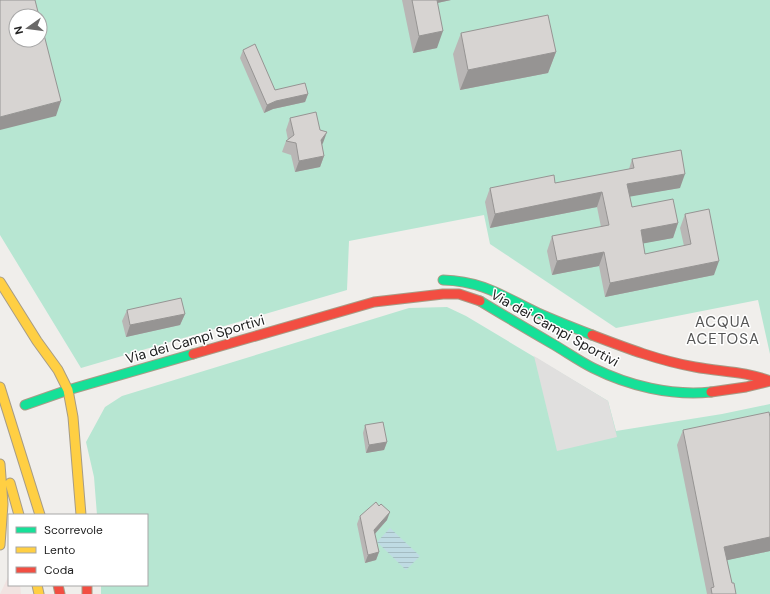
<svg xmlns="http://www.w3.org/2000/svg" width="770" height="594" viewBox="0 0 770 594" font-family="'DM Sans',sans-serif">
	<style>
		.commercial { fill: #f1e3e1 }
		.pitch { fill: #b7e6d2; fill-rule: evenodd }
		.parking { fill: #e0dfde }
		.water { fill: url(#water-rules) }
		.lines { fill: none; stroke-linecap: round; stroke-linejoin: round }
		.fast-casing { stroke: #a79c86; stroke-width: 11 }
		.slow-casing { stroke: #a79c86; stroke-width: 11 }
		.jam-casing { stroke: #a79c86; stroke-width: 11 }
		.fast { stroke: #16e098; stroke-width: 9 }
		.slow { stroke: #ffcf43; stroke-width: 9 }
		.jam { stroke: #f24e42; stroke-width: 9 }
		.wall { fill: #b9b6b5 }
		.shaded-wall { fill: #969493 }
		.building { fill: #d7d4d2; stroke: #969493 }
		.labels { text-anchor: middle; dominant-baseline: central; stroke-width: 3; stroke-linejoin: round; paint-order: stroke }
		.street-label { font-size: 14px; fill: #222; stroke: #fff }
		.neighbourhood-label { font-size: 15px; letter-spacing: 1px; fill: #555; stroke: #fff }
	</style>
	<defs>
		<pattern id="water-rules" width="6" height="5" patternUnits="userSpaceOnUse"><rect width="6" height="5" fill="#bfdbe3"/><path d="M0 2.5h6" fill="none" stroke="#a4bcc2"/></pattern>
	</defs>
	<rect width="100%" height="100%" fill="#f0eeeb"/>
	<path class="commercial" d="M9,575V585H20L21,594H0Z"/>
	<path class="pitch" d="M0,0H770V354L758,300L616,328L490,244L484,215L349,241L347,290L81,368L0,235ZM16,16H40V40H16Z
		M447,307L466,316L608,401L616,431L722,414L770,404V594H101V585H147V515H97L94,477L86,442L105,407L122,396L409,308Z"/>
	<path class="parking" d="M534,356L608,401L617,437L557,451Z"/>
	<path class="water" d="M390,528L420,556L406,570L377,542Z"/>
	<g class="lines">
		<g class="fast-casing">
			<path id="fast" d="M443,280C483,281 504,297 538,313C556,321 574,328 592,335
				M480,301C503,315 527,329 551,343C565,351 579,361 593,368C629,386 671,396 711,392
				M25,405L68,390L193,354"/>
		</g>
		<g class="slow-casing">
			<path id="slow" d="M0,282L37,341L58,370L68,390L73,417L81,515
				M0,387L40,515
				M0,464L3,504L0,545
				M10,483L19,515
				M37,585L39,594"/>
		</g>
		<g class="jam-casing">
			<path id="jam" d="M592,335C626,348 660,361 695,367C721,372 745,371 770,381
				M193,354L374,302L443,294H459L480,301
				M711,392L746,387L770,381
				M58,585L60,594
				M87,585V594"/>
		</g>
		<use href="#fast" class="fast"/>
		<use href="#slow" class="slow"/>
		<use href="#jam" class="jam"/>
	</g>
	<path class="wall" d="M402,0H451L437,3V48L413,53Z
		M461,33L556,52L548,73L460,90L453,54Z
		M243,50L275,90L308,94L305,102L273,109L264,113L240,58Z
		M290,118L322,144L324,156L320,167L295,172L291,155L282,152L286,141L288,140L286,130Z
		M632,159L680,188L630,196L632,207L678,223L673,238L643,243L645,254L684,246L680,228L685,214L714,275L605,297L599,266L552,275L547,251L552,236L601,227L597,207L490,228L485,202L490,188L555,183L629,169Z
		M127,310L185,314L180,325L126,337L122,321Z
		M770,417V551L727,560L732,583L736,594H707L677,445L683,430Z
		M365,425L387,442L384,450L366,453L363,433Z
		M360,516L387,520L375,534L379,552L376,560L365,563L357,524Z"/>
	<path class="shaded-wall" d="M430,0H451L428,5Z
		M443,31L437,48L413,53L419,36Z
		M556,52L548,73L460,90L468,70Z
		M308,94L305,102L273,109L264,113L267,105L276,101Z
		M61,101L56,116L0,130V117Z
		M327,132L323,143L317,152L321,140Z
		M324,156L320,167L295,172L299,161Z
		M685,174L680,188L622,198L627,184Z
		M602,192L597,207L490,228L495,214Z
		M678,223L673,238L635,245L641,230Z
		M604,252L599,266L552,275L557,261Z
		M719,261L714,275L605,297L610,283Z
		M185,314L180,325L126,337L130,325Z
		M387,442L384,450L366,453L369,445Z
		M390,512L387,520L371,538L374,530Z
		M770,537V551L719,562L724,547Z
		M379,552L376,560L365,563L368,555Z"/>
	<path class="building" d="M0,0H35L39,16H16V40H40V19L61,101L0,117Z
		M412,0H437L443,31L419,36Z
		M548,15L556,52L468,70L461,33Z
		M255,44L275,90L305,83L308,94L276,101L267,105L243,50Z
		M316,112L320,130L327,132L321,140L324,156L299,161L296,143L286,141L294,135L290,118Z
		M681,150L685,174L627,184L632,207L673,199L678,223L641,230L645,254L691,244L685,214L709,209L719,261L610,283L604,252L557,261L552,236L609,225L602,192L495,214L490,188L554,175L555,183L634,168L632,159Z
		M181,298L185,314L130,325L127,310Z
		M769,412L770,417V537L724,547L732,583H734L736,594H712L711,588L714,587L683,430Z
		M383,422L387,442L369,445L365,425Z
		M376,502L379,506L381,504L390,512L374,530L379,552L368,555L360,516Z"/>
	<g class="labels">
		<g class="street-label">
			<text transform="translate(555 328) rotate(29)">Via dei Campi Sportivi</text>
			<text transform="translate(195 339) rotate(-16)">Via dei Campi Sportivi</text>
		</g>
		<g class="neighbourhood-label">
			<text x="723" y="322">ACQUA<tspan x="723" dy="17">ACETOSA</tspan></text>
		</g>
	</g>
	<rect x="8" y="514" width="140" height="72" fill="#ffffff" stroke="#a7a7a7"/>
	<rect x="16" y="527" width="20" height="6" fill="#16e098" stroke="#a7a7a7"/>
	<text x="44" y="534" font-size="12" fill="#222222">Scorrevole</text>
	<rect x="16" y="547" width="20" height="6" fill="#ffcf43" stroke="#a7a7a7"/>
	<text x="44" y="554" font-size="12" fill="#222222">Lento</text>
	<rect x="16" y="567" width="20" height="6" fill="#f24e42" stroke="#a7a7a7"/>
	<text x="44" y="574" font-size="12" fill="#222222">Coda</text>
	<g transform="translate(28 28) rotate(256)"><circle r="19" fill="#ffffff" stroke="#a7a7a7"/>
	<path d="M0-3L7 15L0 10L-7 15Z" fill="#6a6968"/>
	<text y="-6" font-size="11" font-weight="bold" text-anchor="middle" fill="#222222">N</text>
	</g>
</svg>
